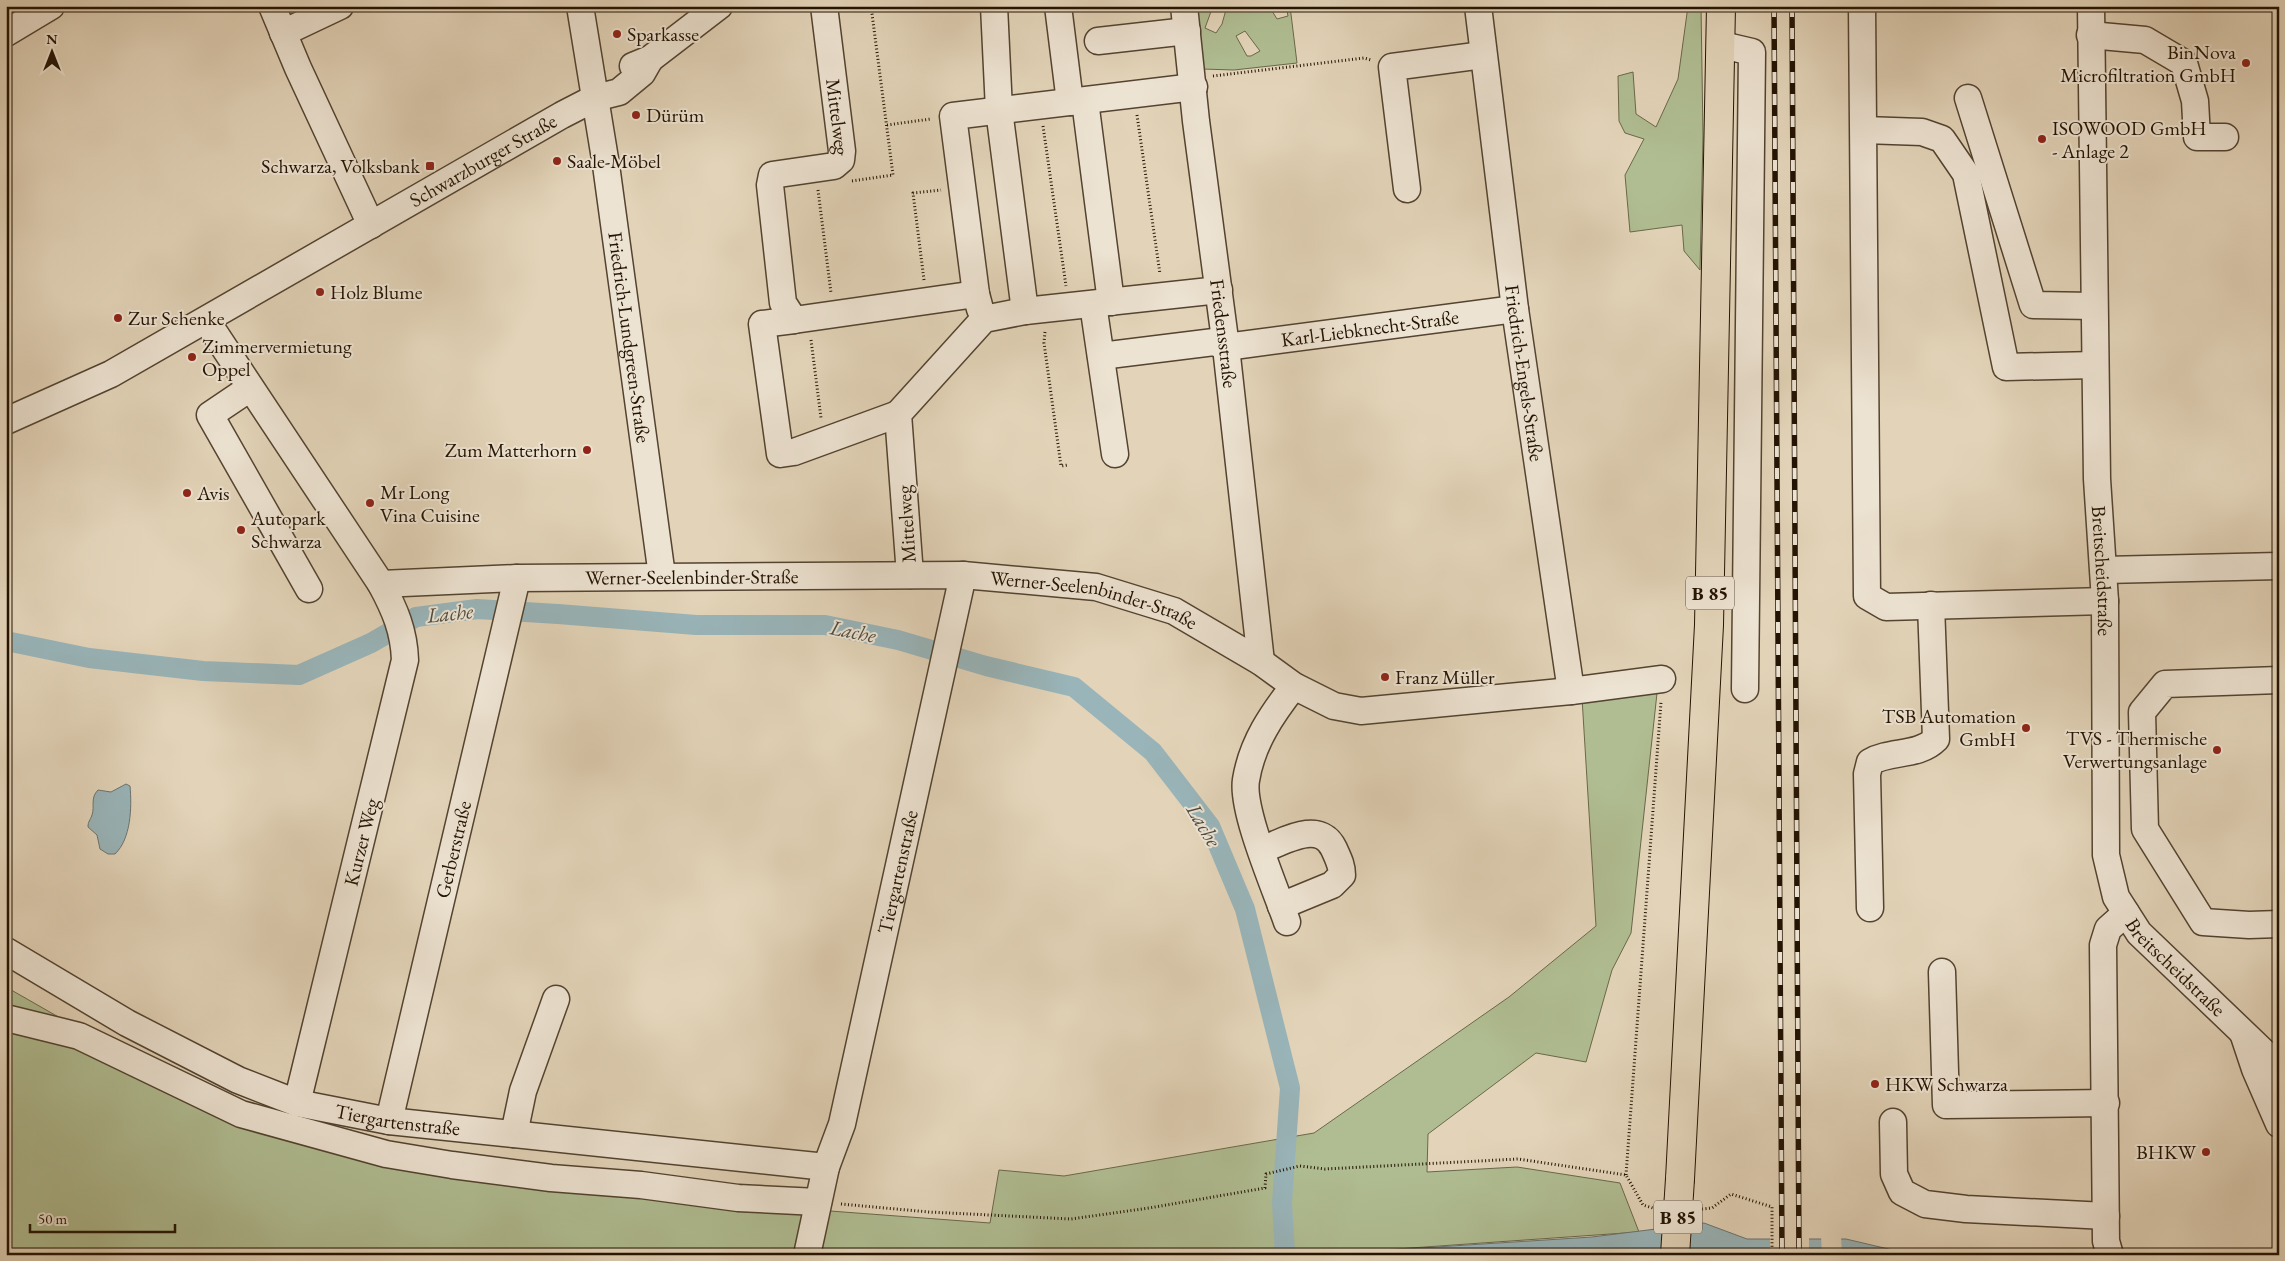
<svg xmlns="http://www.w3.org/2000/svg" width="2285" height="1261" viewBox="0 0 2285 1261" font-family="'EB Garamond',serif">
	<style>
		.green { fill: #b0bd92; stroke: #6a684a; fill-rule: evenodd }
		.water { fill: #99b5ba; stroke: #6a7470 }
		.pier { fill: #e3d4b9 }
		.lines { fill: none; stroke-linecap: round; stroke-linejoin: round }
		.canal { stroke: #99b5ba; stroke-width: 20 }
		.minor-casing { stroke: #534330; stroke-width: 29 }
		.major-casing { stroke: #231302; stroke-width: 30 }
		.path { stroke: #231302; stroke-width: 3; stroke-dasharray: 1 2.5; stroke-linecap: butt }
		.minor { stroke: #ede3d2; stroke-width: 26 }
		.major { stroke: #e3d4b9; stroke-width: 28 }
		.rail-casing { stroke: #231302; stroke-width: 5.5 }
		.rail { stroke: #ede3d2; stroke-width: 4; stroke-dasharray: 11; stroke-linecap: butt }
		.major-bridge-casing { stroke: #231302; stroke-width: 30; stroke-linecap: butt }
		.major-bridge { stroke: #e3d4b9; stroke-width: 28 }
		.poi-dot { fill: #8f2418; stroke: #ede3d2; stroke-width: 2 }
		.labels { text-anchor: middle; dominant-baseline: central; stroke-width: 4; stroke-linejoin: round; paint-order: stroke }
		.shield { fill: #ede3d2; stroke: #605140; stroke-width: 1 }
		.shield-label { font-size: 19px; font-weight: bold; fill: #231302 }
		.poi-label { font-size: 20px; fill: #231302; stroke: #ede3d2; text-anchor: start }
		.street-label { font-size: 20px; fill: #231302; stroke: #ede3d2 }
		.water-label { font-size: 21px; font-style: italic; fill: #4c4c42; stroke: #ede3d2 }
	</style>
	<rect width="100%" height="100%" fill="#e3d4b9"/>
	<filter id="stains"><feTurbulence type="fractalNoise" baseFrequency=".004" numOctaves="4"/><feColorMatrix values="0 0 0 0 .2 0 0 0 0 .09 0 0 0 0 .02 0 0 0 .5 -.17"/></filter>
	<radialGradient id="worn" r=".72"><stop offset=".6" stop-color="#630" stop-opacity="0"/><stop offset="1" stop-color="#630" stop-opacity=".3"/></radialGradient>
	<path class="green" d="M1191,6H1213L1205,28L1216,33L1222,24L1227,6H1269L1277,19L1288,16L1286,6H1290L1297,63L1234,70L1202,69ZM1245,31L1260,51L1251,56H1247L1236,36Z
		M1688,6H1701L1703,136L1700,270L1684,251L1682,225L1630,232L1625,175L1644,139L1625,133L1619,121L1618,76L1633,72L1636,114L1656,127L1678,79Z
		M1658,684L1631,933L1612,970L1586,1062L1536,1053L1428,1134L1427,1172L1517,1167L1620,1183L1639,1232L1311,1255H820L830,1211L990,1223L999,1170L1064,1176L1314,1133L1509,997L1596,926L1582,698Z
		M6,987L223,1111L384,1161L803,1212L793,1255H6Z"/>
	<path class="water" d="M126,784L130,786C132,807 131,839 115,854H108L100,849L97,835L88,827C88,821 90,821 92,815C95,806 90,798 98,790L111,792Z
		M1704,1223L1747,1239H1846L1914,1255H1311L1592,1237Z"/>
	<path class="pier" d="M1770,1236H1809V1255H1770Z
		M1821,1236H1841L1842,1255H1822Z"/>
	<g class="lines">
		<path class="canal" d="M6,641L89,658L203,671L299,675L371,643L416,617L477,609L558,614L696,625H825L898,640L986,666L1074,687L1153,752L1210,826L1245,909L1290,1088L1282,1202L1285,1255"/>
		<g class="minor-casing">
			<g id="minor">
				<path d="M272,6L298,68L371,225"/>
				<path id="s1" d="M580,6L606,165L662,576"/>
				<path id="s2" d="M824,6L842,151L841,160L834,166L772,175L770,185L783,303L794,320L976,294"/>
				<path d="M994,6L999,110L1025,311"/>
				<path d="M1058,6L1070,102"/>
				<path id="s3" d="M1184,6L1196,121L1226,347L1261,662"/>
				<path id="s4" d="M1478,6L1515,309L1571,691"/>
				<path d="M1862,6L1867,596L1886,607L2105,601"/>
				<path id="s5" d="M2091,6L2097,479L2105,601L2106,855L2116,897L2139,933L2279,1067"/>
				<path d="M6,33L51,6"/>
				<path d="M283,33L340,6"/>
				<path d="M2090,35L2145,40L2184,63L2195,101L2197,137H2225"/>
				<path d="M1098,41L1187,31"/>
				<path d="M1722,45L1752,52L1745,689"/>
				<path d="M633,66L650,59L719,6"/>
				<path d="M1968,98L2033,305L2094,306"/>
				<path d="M1085,101L1111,302"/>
				<path d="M1864,130L1922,132L1942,139L1966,174L2006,367L2095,365"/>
				<path d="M1407,189L1392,67L1483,55"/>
				<path d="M1093,304L1115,454"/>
				<path d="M980,309L976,294L953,116L1194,87"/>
				<path d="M206,320L381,584C395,610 404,631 405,660L297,1103"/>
				<path d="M794,320L762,324L780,454L794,452L898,414"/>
				<path id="s6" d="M1101,356L1214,342L1226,347L1515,309"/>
				<path d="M250,388L210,415L309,589"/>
				<path id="s7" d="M6,421L111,374L562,115L595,98L619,92L642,73L650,59"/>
				<path d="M2104,570L2279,566"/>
				<path d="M910,575L898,414L984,319L1025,311L1219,290"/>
				<path id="s8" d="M381,584L517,578L963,575L1096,587L1174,611L1261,662L1294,686L1334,706L1361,711L1571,691L1662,679"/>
				<path d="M2279,680L2165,684L2142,712L2145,829L2203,922L2249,925L2279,924"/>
				<path d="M1262,850C1284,841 1320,819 1334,849C1338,858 1342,865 1342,875L1332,885L1281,906"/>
				<path d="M1870,908L1867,774L1870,762C1891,750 1918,757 1936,739L1931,605"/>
				<path d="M1287,922C1276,890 1241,810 1246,780C1252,743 1272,714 1294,686"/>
				<path id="s9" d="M6,951L127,1023L238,1080L297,1103L389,1121L826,1167"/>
				<path d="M1942,972L1946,1105L2106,1103"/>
				<path d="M6,1018L79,1036L241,1114L386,1154L452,1165L551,1178L641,1185L738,1198L818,1202"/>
				<path d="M2244,1036L2255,1069L2279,1124"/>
				<path id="s10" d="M389,1121L517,578"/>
				<path d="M1893,1122L1894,1174L1902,1192L1925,1204L1966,1209L2106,1216"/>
				<path d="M514,1134L523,1091L556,999"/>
				<path id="s11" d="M807,1255L826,1167L842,1124L963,575"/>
				<path d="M2110,1255L2106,1241L2103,945L2108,929L2126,913"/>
			</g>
		</g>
		<g class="major-casing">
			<path id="major" d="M1680,1179L1709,625L1721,6"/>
		</g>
		<path class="path" d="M1213,76L1364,58L1371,60
			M1137,115L1160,274
			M887,125L931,119
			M1043,126L1066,286
			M852,181L893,175L871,6
			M818,190L831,293
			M924,280L913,193L941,190
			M1045,332L1044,343L1061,466L1068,465
			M811,340L821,418
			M1626,1175L1661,702
			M841,1204L929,1212L1071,1219L1149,1208L1265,1188L1266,1174L1300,1166L1325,1169L1518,1159L1626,1175L1643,1205L1656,1209
			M1702,1209L1712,1208L1731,1194L1772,1207V1255"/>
		<use href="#minor" class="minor"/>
		<use href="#major" class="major"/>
		<g class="rail-casing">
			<path id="rail" d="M1774,6L1782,1255
				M1792,6L1799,1255"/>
		</g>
		<use href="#rail" class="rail"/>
		<g class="major-bridge-casing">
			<path id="major-bridge" d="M1675,1255L1680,1179"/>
		</g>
		<use href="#major-bridge" class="major-bridge"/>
	</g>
	<g class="poi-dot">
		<circle cx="617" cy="34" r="5"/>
		<circle cx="2246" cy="63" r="5"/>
		<circle cx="636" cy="115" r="5"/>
		<circle cx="2042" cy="139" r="5"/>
		<circle cx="557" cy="161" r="5"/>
		<rect x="425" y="161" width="10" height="10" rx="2.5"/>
		<circle cx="320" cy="292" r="5"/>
		<circle cx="118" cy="318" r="5"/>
		<circle cx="192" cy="357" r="5"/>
		<circle cx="587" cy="450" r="5"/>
		<circle cx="187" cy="493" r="5"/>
		<circle cx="370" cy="503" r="5"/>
		<circle cx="241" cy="530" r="5"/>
		<circle cx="1385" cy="677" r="5"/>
		<circle cx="2026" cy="728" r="5"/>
		<circle cx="2217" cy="750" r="5"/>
		<circle cx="1875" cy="1084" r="5"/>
		<circle cx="2206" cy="1152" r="5"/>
	</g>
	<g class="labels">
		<g class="shield">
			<rect x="1686" y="576.5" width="48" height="33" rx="4"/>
			<rect x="1654" y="1200.5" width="48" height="33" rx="4"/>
		</g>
		<g class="shield-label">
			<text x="1710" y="593">B 85</text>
			<text x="1678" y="1217">B 85</text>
		</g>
		<g class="poi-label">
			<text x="627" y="34">Sparkasse</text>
			<text x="2236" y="52" text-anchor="end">BinNova<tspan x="2236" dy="23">Microfiltration GmbH</tspan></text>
			<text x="646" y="115">Dürüm</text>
			<text x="2052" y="128">ISOWOOD GmbH<tspan x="2052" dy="23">- Anlage 2</tspan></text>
			<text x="567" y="161">Saale-Möbel</text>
			<text x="420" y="166" text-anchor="end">Schwarza, Volksbank</text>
			<text x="330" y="292">Holz Blume</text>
			<text x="128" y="318">Zur Schenke</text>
			<text x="202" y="346">Zimmervermietung<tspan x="202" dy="23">Oppel</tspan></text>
			<text x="577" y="450" text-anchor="end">Zum Matterhorn</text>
			<text x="380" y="492">Mr Long<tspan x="380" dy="23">Vina Cuisine</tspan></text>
			<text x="197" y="493">Avis</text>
			<text x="251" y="518">Autopark<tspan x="251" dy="23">Schwarza</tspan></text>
			<text x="1395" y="677">Franz Müller</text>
			<text x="2016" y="716" text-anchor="end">TSB Automation<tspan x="2016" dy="23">GmbH</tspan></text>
			<text x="2207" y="738" text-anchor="end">TVS - Thermische<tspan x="2207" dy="23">Verwertungsanlage</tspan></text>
			<text x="1885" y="1084">HKW Schwarza</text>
			<text x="2196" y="1152" text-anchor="end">BHKW</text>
		</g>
		<g class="street-label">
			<text stroke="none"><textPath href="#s2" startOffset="112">Mittelweg</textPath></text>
			<text stroke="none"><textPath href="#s7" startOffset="544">Schwarzburger Straße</textPath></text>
			<text stroke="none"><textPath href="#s6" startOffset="272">Karl-Liebknecht-Straße</textPath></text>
			<text stroke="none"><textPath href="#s3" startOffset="330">Friedensstraße</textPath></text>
			<text stroke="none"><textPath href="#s1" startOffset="335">Friedrich-Lundgreen-Straße</textPath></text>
			<text stroke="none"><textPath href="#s4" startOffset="370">Friedrich-Engels-Straße</textPath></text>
			<text transform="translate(906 524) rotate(-94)">Mittelweg</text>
			<text stroke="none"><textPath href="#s5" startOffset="565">Breitscheidstraße</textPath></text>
			<text stroke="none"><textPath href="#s8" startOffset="311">Werner-Seelenbinder-Straße</textPath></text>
			<text stroke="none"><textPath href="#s8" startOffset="716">Werner-Seelenbinder-Straße</textPath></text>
			<text transform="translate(361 842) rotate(-76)">Kurzer Weg</text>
			<text stroke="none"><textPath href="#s10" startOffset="279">Gerberstraße</textPath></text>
			<text stroke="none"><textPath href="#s11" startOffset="394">Tiergartenstraße</textPath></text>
			<text stroke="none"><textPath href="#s5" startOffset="985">Breitscheidstraße</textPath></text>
			<text stroke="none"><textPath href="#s9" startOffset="431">Tiergartenstraße</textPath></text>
		</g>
		<g class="water-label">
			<text transform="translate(450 613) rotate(-6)">Lache</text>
			<text transform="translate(853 631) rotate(11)">Lache</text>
			<text transform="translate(1204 825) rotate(59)">Lache</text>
		</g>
	</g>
	<rect width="2285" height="1261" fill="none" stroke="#e3d4b9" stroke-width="25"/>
	<rect x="8" y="8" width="2270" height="1246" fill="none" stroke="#231302" stroke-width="2.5"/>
	<rect x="12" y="12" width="2260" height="1236" fill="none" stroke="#231302"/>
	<g transform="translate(52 52)" stroke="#ede3d2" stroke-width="4" paint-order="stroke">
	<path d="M0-4L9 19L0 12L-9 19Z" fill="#231302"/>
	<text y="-8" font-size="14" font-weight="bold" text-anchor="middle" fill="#231302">N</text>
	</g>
	<path d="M30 1224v8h145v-8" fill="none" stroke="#231302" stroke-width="2.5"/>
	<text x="38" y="1224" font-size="15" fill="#231302" stroke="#ede3d2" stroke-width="4" paint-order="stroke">50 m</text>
	<rect width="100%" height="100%" filter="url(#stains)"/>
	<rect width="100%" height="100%" fill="url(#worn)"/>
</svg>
